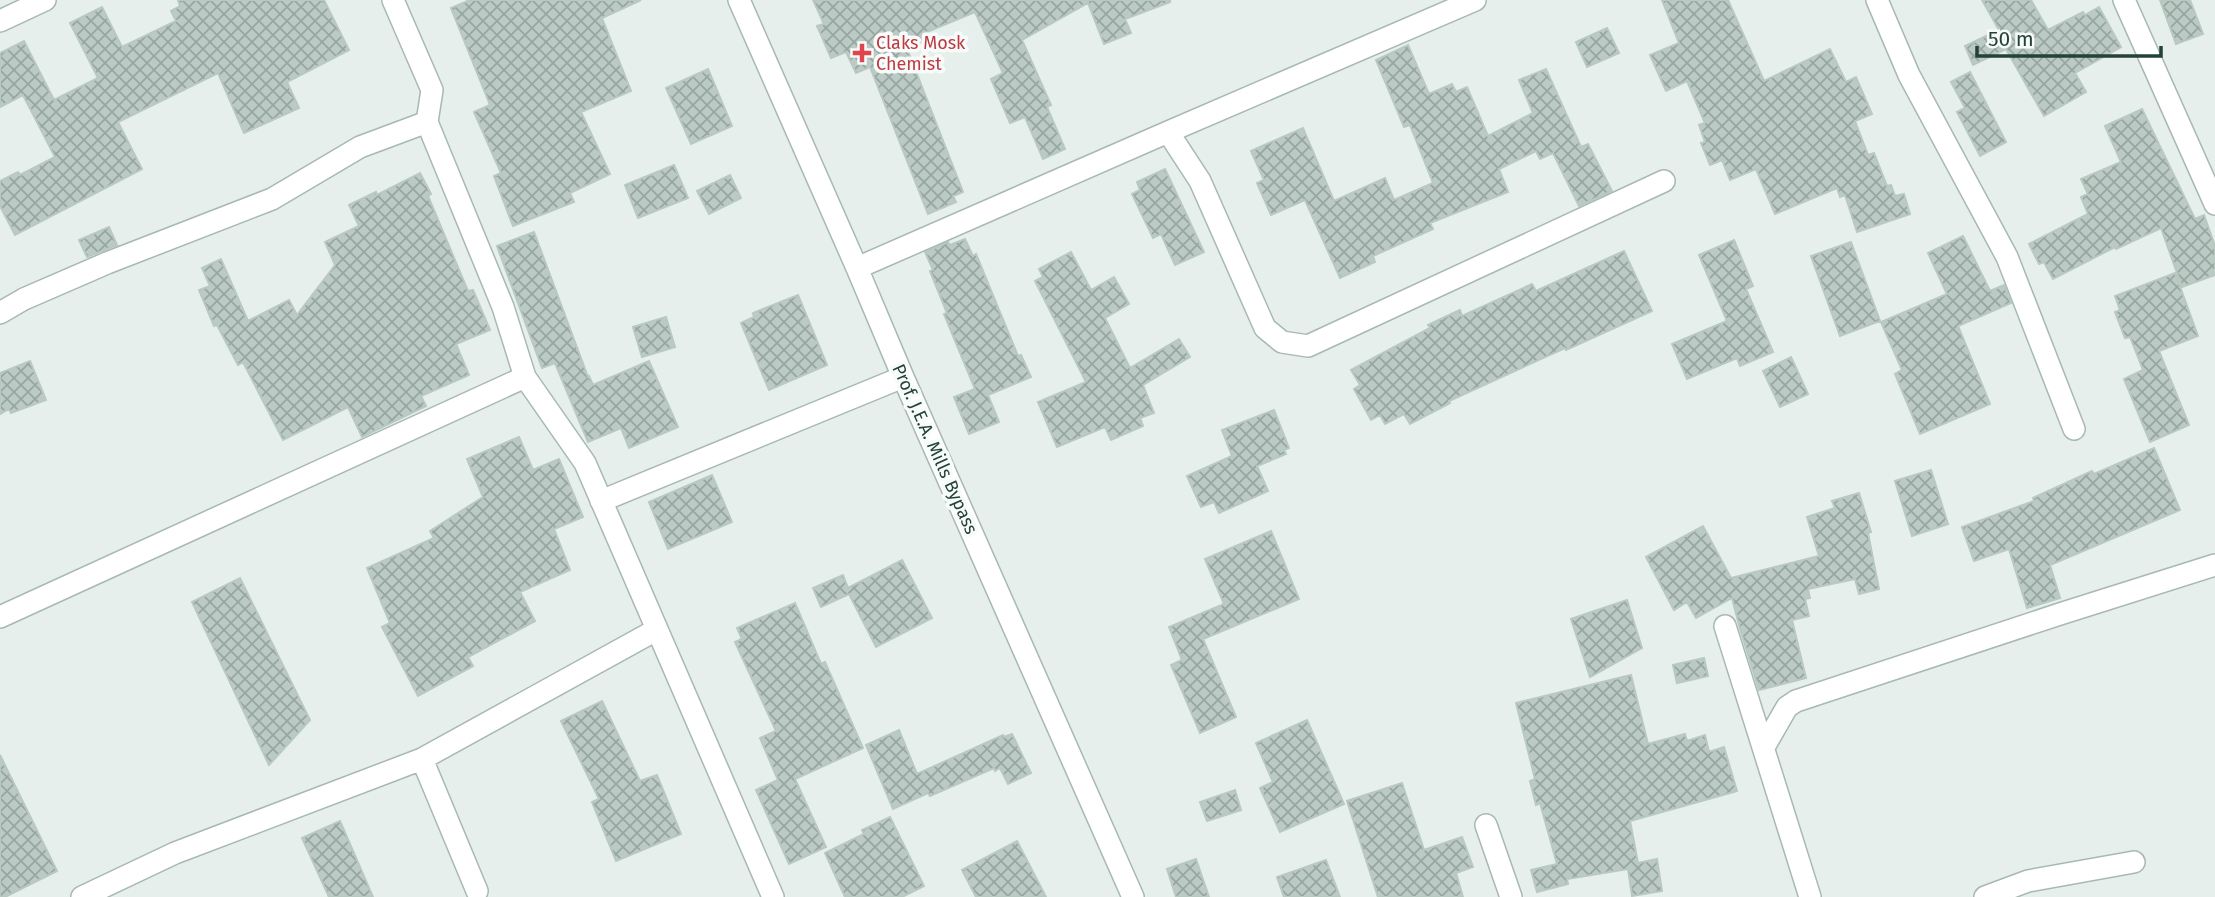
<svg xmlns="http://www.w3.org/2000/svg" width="2215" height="897" viewBox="0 0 2215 897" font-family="'Fira Sans',sans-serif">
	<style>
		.building { fill: url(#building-cross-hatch); stroke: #b8c9c2; stroke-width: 2 }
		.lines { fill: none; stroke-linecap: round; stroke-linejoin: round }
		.minor-casing { stroke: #a8b8b2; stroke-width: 24 }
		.minor { stroke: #fff; stroke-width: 21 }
		.health-dot { fill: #e0444e; stroke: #f7fbf9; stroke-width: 2.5 }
		.labels { text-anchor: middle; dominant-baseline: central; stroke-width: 7; stroke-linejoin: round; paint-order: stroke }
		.health-label { font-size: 18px; fill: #be3a42; stroke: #f7fbf9; text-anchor: start }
		.street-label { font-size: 18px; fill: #24423a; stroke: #f7fbf9 }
	</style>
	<defs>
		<pattern id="building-cross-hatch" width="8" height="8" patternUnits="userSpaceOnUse" patternTransform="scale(1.75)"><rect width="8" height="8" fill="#bbcac4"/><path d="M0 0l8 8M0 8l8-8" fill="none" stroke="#98a6a0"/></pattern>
	</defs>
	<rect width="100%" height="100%" fill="#e6efeb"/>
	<path class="building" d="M178,0H324L349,50L287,82L299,108L244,133L218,73L118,122L142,169L15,235L0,206V181L18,172L20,175L55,157L23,95L0,107V53L24,41L54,100L98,78L70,23L102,7L122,47L176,21L171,11L180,6Z
		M470,0H641L602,18L631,91L581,112L610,174L570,193L574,202L513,226L494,176L501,173L474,112L490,105L451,8Z
		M813,0H1170V2L1125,19L1131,33L1104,44L1088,3L1022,40L1051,105L1047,107L1065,149L1043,159L1025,117L1010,123L991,79L1003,73L975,12L922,34L926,43L908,51L963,192L953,196L956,202L928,214L870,67L856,73L846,52L831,58L817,26L824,24Z
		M1662,0H1728L1764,81L1830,49L1846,82L1856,77L1872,114L1855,121L1868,155L1874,153L1887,186L1891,185L1895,196L1904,194L1910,214L1857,232L1845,195L1840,197L1837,188L1775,214L1756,169L1730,180L1722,160L1710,165L1701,143L1705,142L1699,125L1705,123L1687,81L1666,91L1650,55L1679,43Z
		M1982,0H2031L2048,30L2083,12L2085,15L2099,7L2121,47L2075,73L2086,92L2044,116L2006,49L1973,65L1965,46L1999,30Z
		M2160,0H2190L2203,34L2176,44Z
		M1607,28L1619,53L1587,67L1576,42Z
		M1408,45L1429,94L1452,84L1456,92L1467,87L1488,136L1533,113L1519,80L1546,69L1581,147L1588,144L1612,191L1579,206L1553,153L1540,159L1536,151L1499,169L1508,192L1430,223L1433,229L1373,256L1375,262L1340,278L1305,200L1271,215L1257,183L1264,180L1251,151L1303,128L1334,201L1385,178L1394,200L1433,183L1410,125L1404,127L1376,60Z
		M708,69L732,126L691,144L666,88Z
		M1970,72L2006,142L1980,156L1957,112L1965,108L1951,82Z
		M2142,109L2195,219L2204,215L2215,246V275L2182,287L2161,228L2116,249L2115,247L2053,279L2044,262L2039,264L2029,244L2088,214L2081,197L2088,194L2081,179L2121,162L2105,126Z
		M674,165L688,198L638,218L625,185Z
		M1165,169L1204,252L1175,265L1161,234L1153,238L1132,194L1140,190L1137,182Z
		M420,173L431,194L428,196L468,291L473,290L490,330L456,344L469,375L421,396L426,406L362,437L348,407L283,440L243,362L238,365L217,325L214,326L199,290L210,286L202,268L221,259L248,321L289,300L297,315L335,265L325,242L359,226L349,205L376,192L377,195Z
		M730,175L741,198L709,214L697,191Z
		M109,227L117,245L87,257L79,240Z
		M534,232L588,377L589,376L593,385L649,361L678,427L629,448L621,428L588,442L555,363L542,368L497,246Z
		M1963,236L1990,291L2004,285L2011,303L1958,326L1990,404L1920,434L1895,374L1902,370L1881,322L1947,294L1928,253Z
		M965,239L973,256L976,254L1018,356L1021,355L1031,377L988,395L999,422L969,434L954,397L975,389L944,314L947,313L930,271L933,270L925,252L948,242L950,245Z
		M1734,240L1753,286L1746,289L1773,352L1740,366L1737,358L1687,379L1672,344L1727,321L1699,255Z
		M1851,242L1880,321L1840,336L1811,256Z
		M1624,251L1652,311L1566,350L1565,348L1449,401L1450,403L1410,424L1404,414L1385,424L1380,415L1371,420L1354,389L1360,385L1351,370L1430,328L1428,325L1460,310L1462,316L1532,284L1536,291Z
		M1071,252L1091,290L1114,277L1129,304L1105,318L1130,368L1179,339L1190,357L1143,385L1154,413L1140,418L1143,426L1111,440L1105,427L1057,447L1038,402L1086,382L1035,281L1043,277L1039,269Z
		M2175,273L2198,336L2159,351L2189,425L2150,442L2124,379L2143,370L2130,337L2125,338L2115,312L2120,310L2115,296Z
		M798,295L827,365L769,390L741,323L754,317L753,313Z
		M666,317L675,347L642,357L633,327Z
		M1791,357L1808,394L1780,407L1763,371Z
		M30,361L46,400L11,413L9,409L0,414V373Z
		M1274,410L1289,448L1284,450L1286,454L1257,466L1268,491L1219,513L1214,502L1201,507L1187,476L1232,456L1222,430Z
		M519,437L533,470L559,459L583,517L554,529L570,570L520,592L535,621L468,657L473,666L418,696L382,627L390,623L367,568L434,538L430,531L483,497L467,459Z
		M2154,448L2180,510L2050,565L2060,598L2027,608L2009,549L1974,561L1962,527L2034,501L2033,498L2092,471L2094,474Z
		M1931,470L1948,524L1912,536L1895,481Z
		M712,475L732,522L668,549L649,502Z
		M1859,493L1871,532L1868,533L1879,589L1859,594L1855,579L1808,589L1810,598L1805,599L1809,616L1792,620L1806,678L1759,690L1740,629L1732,598L1696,618L1687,602L1674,610L1646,557L1703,526L1731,578L1819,556L1807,517L1835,508L1832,501Z
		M1271,531L1299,599L1203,639L1236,717L1200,733L1171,665L1182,660L1169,627L1224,604L1205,559Z
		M902,560L932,618L876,647L849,594L821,607L813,588L843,575L848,588Z
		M240,578L310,720L269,765L192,602Z
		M1627,600L1642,648L1590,677L1571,619Z
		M795,603L821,664L825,662L863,748L795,779L826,847L789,864L756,790L778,780L760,738L776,731L735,642L742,639L737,628Z
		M1704,658L1708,676L1677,683L1673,665Z
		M1631,675L1648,744L1685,734L1687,741L1705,735L1709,752L1724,747L1737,791L1630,821L1638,863L1657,859L1662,891L1632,896L1628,869L1567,879L1568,884L1537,892L1531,870L1557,864L1540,803L1536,805L1530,781L1535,779L1516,703Z
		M602,701L640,781L657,775L681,834L616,861L592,802L599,799L561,721Z
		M1307,720L1344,804L1280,832L1260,788L1273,782L1256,743Z
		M899,730L917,774L1003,735L1004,737L1012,734L1031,773L1008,784L1000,768L995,771L994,768L930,796L928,793L893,809L866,745Z
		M0,755L57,871L5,897H0Z
		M1402,783L1424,850L1462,837L1473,867L1456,873L1463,897H1378L1347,801Z
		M1235,790L1241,810L1207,821L1200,802Z
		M890,817L924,886L902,897H845L825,853L864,834L862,830Z
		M340,821L373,897H329L302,838Z
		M1017,841L1046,897H976L962,870Z
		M1196,859L1209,897H1176L1167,869Z
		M1326,860L1340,897H1284L1277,877Z"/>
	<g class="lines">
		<g class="minor-casing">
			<path id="minor" d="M393,0L432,90L427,122L503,307L525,377L585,463L773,897
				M739,0L857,268L903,377L1133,897
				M1877,0L1909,75L2007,257L2074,429
				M2124,0L2215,204
				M0,21L45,0
				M1168,132L1200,181L1265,328L1282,342L1308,346L1664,181
				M857,268L1168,132L1475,0
				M0,313L24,299L107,263L272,199L360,147L427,122
				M601,501L903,377
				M0,617L525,377
				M1725,626L1810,897
				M1764,747L1787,707L1796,701L2063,613L2215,565
				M422,759L477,891
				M1486,825L1511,897
				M82,897L175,853L422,759L656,630
				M1985,897L2028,881L2134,862"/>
		</g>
		<use href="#minor" class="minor"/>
	</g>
	<path class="health-dot" d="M858.5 42.5h7v7h7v7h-7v7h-7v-7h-7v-7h7z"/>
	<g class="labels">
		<g class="health-label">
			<text x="876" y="43">Claks Mosk<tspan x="876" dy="21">Chemist</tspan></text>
		</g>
		<g class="street-label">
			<text transform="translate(935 449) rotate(66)">Prof. J.E.A. Mills Bypass</text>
		</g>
	</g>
	<path d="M1977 46v10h184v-10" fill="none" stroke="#24423a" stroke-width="3.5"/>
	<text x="1988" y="46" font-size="21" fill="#24423a" stroke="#f7fbf9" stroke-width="5" paint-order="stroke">50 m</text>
</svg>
